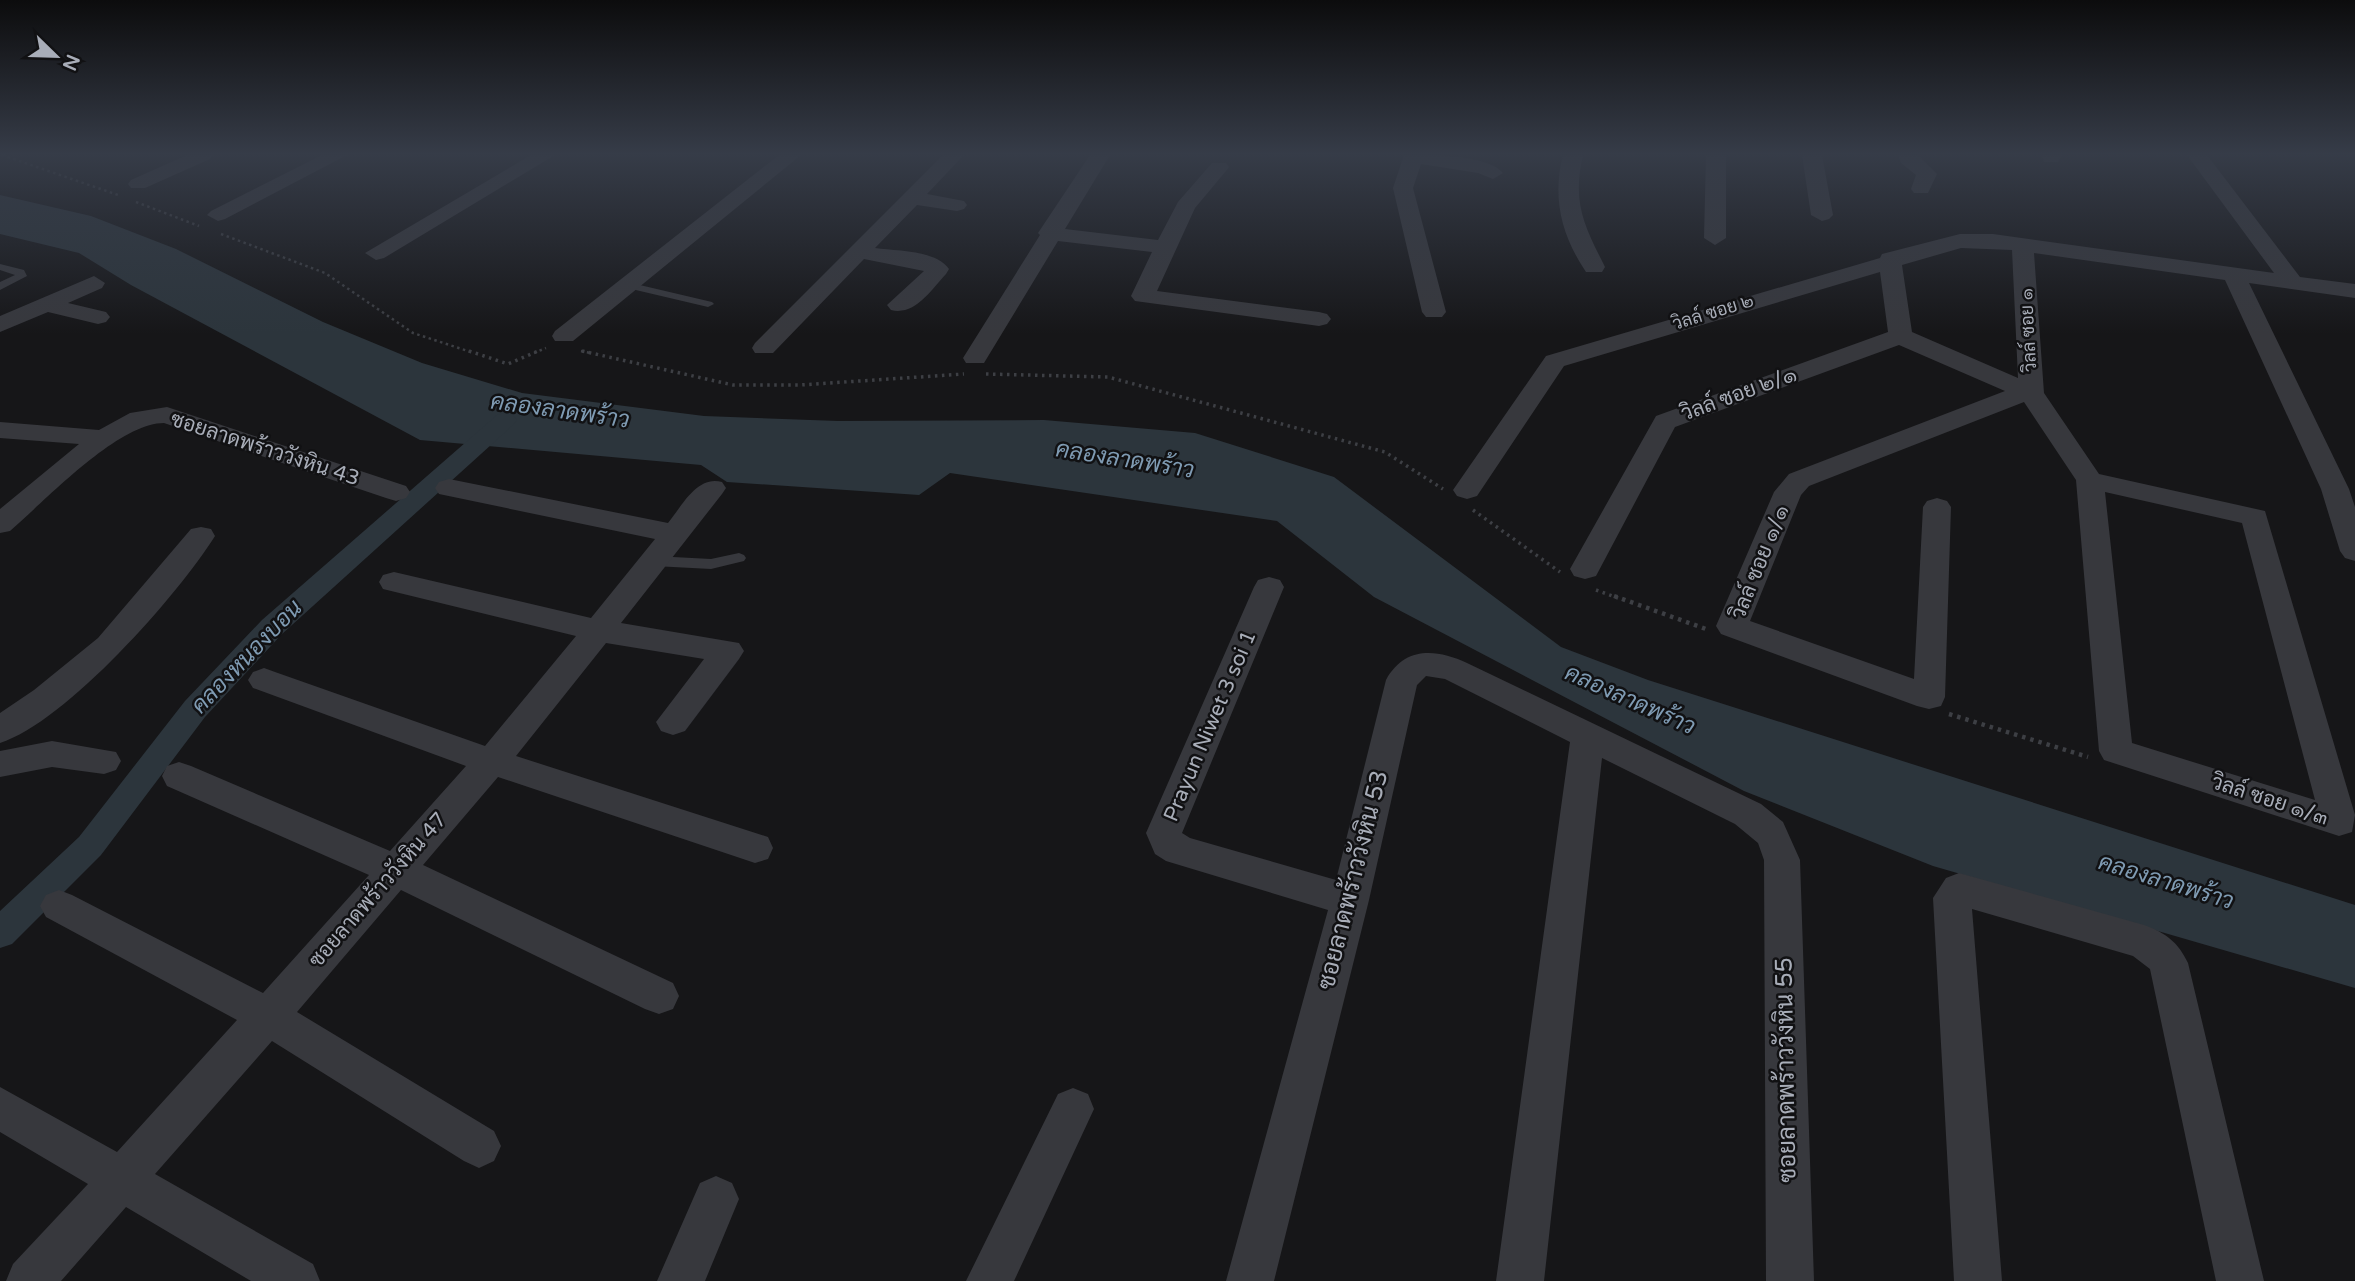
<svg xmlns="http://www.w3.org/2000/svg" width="2355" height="1281" viewBox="0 0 2355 1281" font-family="'Varela Round',Sarabun,sans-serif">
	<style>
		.water { fill: #2c353c }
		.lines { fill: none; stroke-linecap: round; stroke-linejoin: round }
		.canal { fill: #2c353c; fill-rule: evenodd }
		.path-far2 { stroke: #3d3f44; stroke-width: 2.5; stroke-dasharray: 2.5 3.5; stroke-linecap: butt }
		.path-far1 { stroke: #3d3f44; stroke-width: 3.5; stroke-dasharray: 2.5 4.5; stroke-linecap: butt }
		.path { stroke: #3d3f44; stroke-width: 4.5; stroke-dasharray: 3.5 5; stroke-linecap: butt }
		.service { fill: #37383d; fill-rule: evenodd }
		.minor { fill: #37383d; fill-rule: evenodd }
		.labels { text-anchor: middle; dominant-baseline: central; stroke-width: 5; stroke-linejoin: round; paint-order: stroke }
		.far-street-label { font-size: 18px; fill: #a8adb8; stroke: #111113 }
		.street-label { font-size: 21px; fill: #a8adb8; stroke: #111113 }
		.water-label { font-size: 23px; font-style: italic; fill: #7f9bb3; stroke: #111113 }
		.near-street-label { font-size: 24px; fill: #a8adb8; stroke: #111113 }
	</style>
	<rect width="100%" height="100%" fill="#161618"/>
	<path class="water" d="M0,195L91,216L176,249L323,322L422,363L522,393L704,416L838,421L1044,420L1195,433L1334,477L1561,647L1648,680L2355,905V988L1933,866L1744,791L1374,597L1277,521L950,473L919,495L727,482L701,465L420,440L131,285L79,253L0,234Z"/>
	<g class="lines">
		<path class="canal" d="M505,413L513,415L517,420L513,425L282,634L205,717L101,855L12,944L0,948V911L79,837L185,701L262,620L497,415Z"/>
		<path class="path-far2" d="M2,155L121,196
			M136,202L199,226
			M221,234L325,273L413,333L474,353
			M581,351L590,353
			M534,353L546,348"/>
		<path class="path-far1" d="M469,351L508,364L538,351
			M582,351L733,385H800L964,374
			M986,374L1108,377L1385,452L1443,489
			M1473,510L1560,572
			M1596,590L1618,598"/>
		<path class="path" d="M1614,596L1706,629
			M1949,714L2088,757"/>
		<path class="service" d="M0,264L24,270L27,276L0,290V282L15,275L0,270Z
			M627,282L712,302L714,304L708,307L623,287V283Z
			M739,553L744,555L746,558L744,561L711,569L654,566L647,561L654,556L711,559Z"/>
		<path class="minor" d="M187,155H213L210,159L145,188H131L128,184L131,180Z
			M322,155H347L225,219L218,221L207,215L211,211Z
			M531,155H555L384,258L376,260L365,253Z
			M779,155H801L573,341H555L552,336L555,331Z
			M943,155H964L927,194L964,201L967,205L964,209L957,211L917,205L875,248C896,251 936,250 949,269L946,274C931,290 915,316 891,310L887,305L924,271L864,259L773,353H755L752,348L755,343Z
			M1090,155H1110L1065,229L1158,240L1178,202L1212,163H1226L1229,167L1226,171L1195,208L1157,291L1319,312L1327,314L1331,319L1327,324L1319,326L1135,301L1131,296L1152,252L1058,241L984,363H966L963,358L1040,235L1038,233Z
			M1404,155C1427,155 1488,154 1503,173L1493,179L1478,173L1421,164L1413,188L1446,312L1442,317H1426L1422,312L1393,188Z
			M1563,155H1583C1572,203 1584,225 1605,267L1602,272H1586C1561,235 1552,197 1563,155Z
			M1706,155H1726V238L1715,245L1704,238Z
			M1802,155H1822L1833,215L1829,219L1822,221L1811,215Z
			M1898,155H1918L1937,174L1928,193H1914L1911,189L1916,175L1901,163Z
			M2042,155H2062L2058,162H2044Z
			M2187,155H2207L2300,277L2355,284V298L2249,283L2349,489L2355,507V561L2345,558L2340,551L2321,489L2225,280L2034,253L2044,393L2099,474L2265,511L2355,815L2352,832L2339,836L2104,760L2099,751L2076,480L2024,402L1809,486L1801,495L1750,621L1914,679L1923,507L1927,501L1937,498L1947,501L1951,507L1945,697L1941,706L1929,709L1917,706L1721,634L1716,626L1774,492L1789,474L2005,391L1899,345L1675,427L1596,576L1585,579L1574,576L1570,569L1656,416L1888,332L1880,272L1564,366L1477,496L1467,499L1457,496L1453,490L1546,356L1880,258L1882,254L1960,234H1993L2274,273ZM1961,248L2012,250L2018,378L1912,332L1902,265ZM2105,492L2242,523L2315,800L2132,743Z
			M94,276L105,283L102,288L68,303L106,312L110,317L106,322L98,324L48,312L0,332V316Z
			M167,407L406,486L410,492L406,498L396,501L386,498L164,423C118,423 46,500 10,531L0,533V509L79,444L0,438V422L99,430L130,413Z
			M449,479L668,523C682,506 697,475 722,482L726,488L722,494L621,623L739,643L744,651L739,659L685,731L673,735L661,731L656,722L704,659L606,643L516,756L768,837L773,848L768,859L755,863L498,777L423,865L673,983L679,996L673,1009L659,1014L645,1009L401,890L297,1012L494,1131L501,1146L494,1161L479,1168L464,1161L272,1041L155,1174L313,1264L320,1281H251L126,1207L61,1281H6L13,1264L88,1184L0,1132V1087L117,1152L237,1020L46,917L40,906L46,895L59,890L72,895L263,993L369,875L167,786L162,776L167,766L179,762L191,766L390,851L466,766L253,688L248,680L253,672L264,668L275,672L485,746L576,636L383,589L379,582L383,575L394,572L591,618L655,539L439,494L435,488L439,482Z
			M201,527L211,529L215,536C178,595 66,722 0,743V713L34,690L98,638L191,529Z
			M1269,577L1280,580L1284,587L1182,833L1190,838L1336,880L1386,680C1405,646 1436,649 1467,663L1761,804L1783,822L1800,860L1814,1281H1766L1764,860L1758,843L1735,824L1602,758L1544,1281H1496L1570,742L1445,679L1426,676L1417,685L1369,900L1274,1281H1226L1328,910L1166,861L1155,854L1146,833L1254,587L1258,580Z
			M52,741L116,752L121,761L116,770L104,774L52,767L0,777V751Z
			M1959,873L2144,925C2166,933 2178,942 2188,963L2264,1281H2216L2150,969L2133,956L1972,909L2002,1281H1954L1933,898L1946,878Z
			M1073,1088L1088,1094L1094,1109L1014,1281H966L1058,1094Z
			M716,1176L732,1183L739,1199L705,1281H657L700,1183Z"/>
	</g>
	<linearGradient id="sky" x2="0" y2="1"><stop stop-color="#0c0c0d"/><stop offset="0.46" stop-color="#363c48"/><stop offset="1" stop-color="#363c48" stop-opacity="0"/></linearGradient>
	<rect width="2355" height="334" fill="url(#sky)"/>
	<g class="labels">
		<g class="far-street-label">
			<text transform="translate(1713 312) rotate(-17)">วิลล์ ซอย ๒</text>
			<text transform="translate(2028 330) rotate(-93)">วิลล์ ซอย ๑</text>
		</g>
		<g class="street-label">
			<text transform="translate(1739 394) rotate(-20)">วิลล์ ซอย ๒/๑</text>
			<text transform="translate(265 449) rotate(18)">ซอยลาดพร้าววังหิน 43</text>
			<text transform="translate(1760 562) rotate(-68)">วิลล์ ซอย ๑/๑</text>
			<text transform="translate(1210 726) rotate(-67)">Prayun Niwet 3 soi 1</text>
			<text transform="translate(2270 800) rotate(18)">วิลล์ ซอย ๑/๓</text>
			<text transform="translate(378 890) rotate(-49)">ซอยลาดพร้าววังหิน 47</text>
		</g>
		<g class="water-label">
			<text transform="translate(560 411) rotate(8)">คลองลาดพร้าว</text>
			<text transform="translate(1125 460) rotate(9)">คลองลาดพร้าว</text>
			<text transform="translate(247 657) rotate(-46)">คลองหนองบอน</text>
			<text transform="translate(1630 700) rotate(24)">คลองลาดพร้าว</text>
			<text transform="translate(2166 882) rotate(17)">คลองลาดพร้าว</text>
		</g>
		<g class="near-street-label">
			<text transform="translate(1353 880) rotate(-76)">ซอยลาดพร้าววังหิน 53</text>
			<text transform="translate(1786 1070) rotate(-91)">ซอยลาดพร้าววังหิน 55</text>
		</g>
	</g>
	<g transform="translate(56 56) rotate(113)" stroke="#111113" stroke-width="5" paint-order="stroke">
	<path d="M0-5L12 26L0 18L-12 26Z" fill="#a8adb8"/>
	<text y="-10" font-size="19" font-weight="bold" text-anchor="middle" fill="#a8adb8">N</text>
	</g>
</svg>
